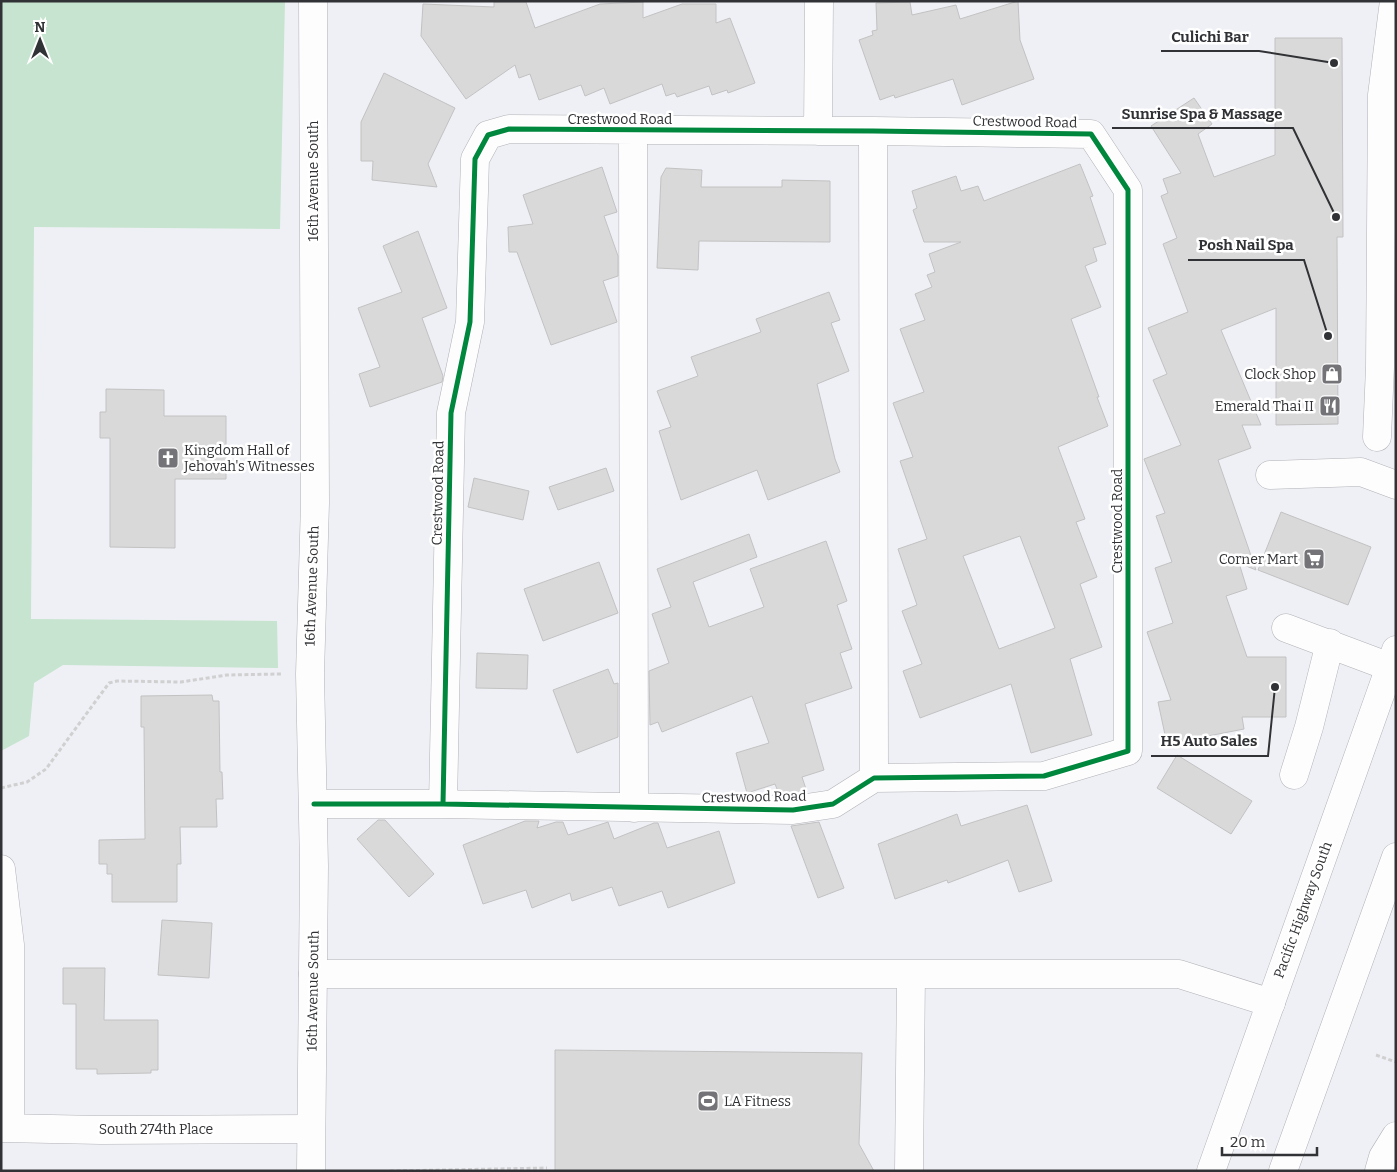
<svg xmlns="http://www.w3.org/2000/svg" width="1397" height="1172" viewBox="0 0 1397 1172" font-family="Bitter,serif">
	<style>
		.green { fill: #c6e4cf }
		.building { fill: #dad9da; stroke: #c2c2c2; fill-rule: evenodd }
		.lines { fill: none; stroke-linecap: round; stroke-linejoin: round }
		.minor-casing { stroke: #b1b2b6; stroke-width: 29 }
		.major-casing { stroke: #b1b2b6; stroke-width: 29 }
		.path { stroke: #d0d0d1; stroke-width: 3; stroke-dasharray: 4 2.5; stroke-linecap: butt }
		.minor { stroke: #fdfdfe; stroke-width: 28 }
		.major { stroke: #fdfdfe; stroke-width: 28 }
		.cycleway-casing { stroke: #fff; stroke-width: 8 }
		.cycleway { stroke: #00873e; stroke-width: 5 }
		.labels { text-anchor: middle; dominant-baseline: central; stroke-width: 5; stroke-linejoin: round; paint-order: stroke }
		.street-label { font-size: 14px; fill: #313235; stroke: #fff }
		.poi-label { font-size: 14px; fill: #313235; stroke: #fff; text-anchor: end }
		.leader { fill: none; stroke: #313235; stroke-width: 2 }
		.callout-dot { fill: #313235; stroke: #fff; stroke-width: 2 }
		.callout-label { font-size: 15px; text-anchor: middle; font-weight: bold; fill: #313235; stroke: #fff; stroke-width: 5; stroke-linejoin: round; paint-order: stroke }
	</style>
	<rect width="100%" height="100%" fill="#eff0f5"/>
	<path class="green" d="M1,1H285L280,229L34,227L31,619L277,621L278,668L63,665L34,683L29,736L1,751Z"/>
	<path class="building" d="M1018,1L1020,40L1034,79L962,105L953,79L895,98L894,95L880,100L859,40L873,35L872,31L877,30L876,3L910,2L912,15L956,5L960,19Z
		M494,2H526L535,28L600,4L643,2V18L682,4H716V23L730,18L755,83L728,93L727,90L712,95L709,86L677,97L675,93L666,96L662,84L610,104L604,88L585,96L581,85L539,100L530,74L519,78L515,65L466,99L421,36L423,4L494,7Z
		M1275,38H1342L1343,237H1337L1338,424L1276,425V308L1221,330L1261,425H1242L1251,448L1218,460L1256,570L1239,563L1247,589L1226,596L1247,657H1286V717H1242L1244,729L1167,744L1158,702L1171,700L1147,632L1173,623L1155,568L1172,562L1156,516L1165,513L1144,459L1181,445L1153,380L1167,374L1148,328L1188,312L1163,244L1177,238L1161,196L1168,193L1163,179L1181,173L1151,126L1194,98L1212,124L1198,134L1214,177L1275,155Z
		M384,73L455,108L428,164L437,187L372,180L373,161H361V122Z
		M1080,164L1093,196L1090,197L1106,244L1093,248L1097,261L1085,266L1101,307L1071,319L1099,397H1097L1108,426L1058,447L1085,519L1076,522L1097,577L1080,584L1102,647L1070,659L1092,735L1031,753L1011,684L920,718L903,671L922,664L902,611L917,605L898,549L927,539L900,461L913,457L893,403L924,392L900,329L925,320L915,294L932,287L927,275L935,272L929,254L961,242H924L913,210L917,208L912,191L956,176L961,191L978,186L984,201ZM1020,536L1055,628L999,649L963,556Z
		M602,167L617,212L604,216L618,256V276L603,281L617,322L551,345L517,252H509L508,227L533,224L523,195Z
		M666,168L702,170L701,187H782V180L830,181V242L699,241L698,270L657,268L661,177Z
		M418,231L447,308L422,318L443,376L442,382L370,407L359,374L380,367L358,308L402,292L383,246Z
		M829,292L840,320L831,323L849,371L817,384L835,459L840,472L768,500L757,470L681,500L659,431L671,427L657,391L698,376L691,357L761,332L756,319Z
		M106,389L164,390V416H226V479H175V548L110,547V438H100V412H106Z
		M606,468L614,491L558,510L549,487Z
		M474,478L529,491L523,520L468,507Z
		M1281,512L1371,547L1348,605L1258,570Z
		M749,534L757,557L693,582L709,627L764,607L750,569L826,541L847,601L837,605L852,649L840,653L852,688L805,704L824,770L802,777L807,792L779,794L775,784L747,793L736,753L769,743L752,696L662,732L658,722L650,725L649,671L669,663L652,614L671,607L657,569Z
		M599,562L618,613L543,641L524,589Z
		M477,653L528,655L527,689L476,688Z
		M608,669L614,684L618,683V737L577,753L553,690Z
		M212,695L213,701H219L220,772H222L223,799H216L217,827H180L181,864H177V902H112V874H107V864H99V840L145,839L144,727H141V696Z
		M1177,755L1252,801L1231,834L1157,788Z
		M1027,805L1052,881L1019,892L1008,860L948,883L947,880L895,899L878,844L957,814L961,826Z
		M378,820H385L434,874L409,897L357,839Z
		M525,821H539L537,828L556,822H563L568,835L608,822L614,839L654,823H658L667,848L719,831L735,883L668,908L662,891L619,906L612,887L572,901L570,893L532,908L526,890L483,904L463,845Z
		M819,822L844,888L818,898L791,826Z
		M162,920L212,923L209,978L158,975Z
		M63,968H105L104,1020H158V1070H151V1073L97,1074V1069H76V1004H63Z
		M555,1050L862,1053L859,1144L874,1171H555Z"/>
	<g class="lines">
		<g class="minor-casing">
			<path id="minor" d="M633,131L634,808
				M818,131L819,1
				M873,131L874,778
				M1377,437L1380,367L1382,95L1394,1
				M1270,475L1361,472L1396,485
				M1286,628L1390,667
				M1294,775L1309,727L1330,643
				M314,804H443L793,810L833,804L874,778L1044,776L1128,751V190L1091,134L873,131L509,129L488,135L475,159L470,322L451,413L443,804
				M1,869L10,945V1127
				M313,974H1179L1271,1003
				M1,1128L101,1130L311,1129
				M909,1171L911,974
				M1379,1171L1383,1157L1396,1136"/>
		</g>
		<g class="major-casing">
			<path id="major" d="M311,1171L314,866L310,674L315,503L313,1
				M1211,1171L1396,650
				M1283,1171L1396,857"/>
		</g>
		<path class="path" d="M1,788L27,782L46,769L109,683L117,681L181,682L227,675L281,674
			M1376,1055L1396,1062
			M390,1171L547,1168"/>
		<use href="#minor" class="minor"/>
		<use href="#major" class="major"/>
		<g class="cycleway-casing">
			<path id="cycleway" d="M314,804H443L793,810L833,804L874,778L1044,776L1128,751V190L1091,134L873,131L509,129L488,135L475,159L470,322L451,413L443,804"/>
		</g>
		<use href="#cycleway" class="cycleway"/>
	</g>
	<defs>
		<g id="shop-square" transform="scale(1.125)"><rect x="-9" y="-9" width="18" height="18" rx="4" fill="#747478" stroke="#fff"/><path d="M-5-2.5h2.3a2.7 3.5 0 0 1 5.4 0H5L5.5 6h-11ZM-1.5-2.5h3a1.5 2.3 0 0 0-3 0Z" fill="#fff"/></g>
		<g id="restaurant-square" transform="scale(1.125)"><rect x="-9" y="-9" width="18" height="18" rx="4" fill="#747478" stroke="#fff"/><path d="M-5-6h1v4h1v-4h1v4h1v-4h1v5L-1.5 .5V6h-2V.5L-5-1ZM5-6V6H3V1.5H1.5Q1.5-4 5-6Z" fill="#fff"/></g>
		<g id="church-square" transform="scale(1.125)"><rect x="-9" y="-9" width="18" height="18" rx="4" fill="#747478" stroke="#fff"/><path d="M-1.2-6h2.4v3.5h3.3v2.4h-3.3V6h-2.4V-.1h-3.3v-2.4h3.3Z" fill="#fff"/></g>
		<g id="supermarket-square" transform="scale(1.125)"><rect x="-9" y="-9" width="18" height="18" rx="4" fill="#747478" stroke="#fff"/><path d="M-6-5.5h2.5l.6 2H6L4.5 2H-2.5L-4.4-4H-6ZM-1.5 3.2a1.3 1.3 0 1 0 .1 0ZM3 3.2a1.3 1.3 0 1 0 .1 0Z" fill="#fff"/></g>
		<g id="stadium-square" transform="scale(1.125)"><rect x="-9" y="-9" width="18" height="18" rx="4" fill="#747478" stroke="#fff"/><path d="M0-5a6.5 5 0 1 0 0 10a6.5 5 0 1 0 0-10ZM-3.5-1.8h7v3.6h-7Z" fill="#fff"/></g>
	</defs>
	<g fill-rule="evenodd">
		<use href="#shop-square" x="1332" y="374"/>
		<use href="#restaurant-square" x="1330" y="406"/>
		<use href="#church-square" x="168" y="458"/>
		<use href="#supermarket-square" x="1314" y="559"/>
		<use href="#stadium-square" x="708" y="1101"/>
	</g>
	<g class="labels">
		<g class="street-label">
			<text x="620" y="119">Crestwood Road</text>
			<text transform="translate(1025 122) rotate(1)">Crestwood Road</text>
			<text transform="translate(313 181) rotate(-90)">16th Avenue South</text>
			<text transform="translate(438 493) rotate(-89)">Crestwood Road</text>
			<text transform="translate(1117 521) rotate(-90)">Crestwood Road</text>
			<text transform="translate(312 586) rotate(-88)">16th Avenue South</text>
			<text transform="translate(754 797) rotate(-1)">Crestwood Road</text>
			<text transform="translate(1303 910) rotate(-70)">Pacific Highway South</text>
			<text transform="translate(313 991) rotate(-89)">16th Avenue South</text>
			<text x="156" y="1129">South 274th Place</text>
		</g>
		<g class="poi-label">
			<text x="1316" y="374">Clock Shop</text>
			<text x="1314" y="406">Emerald Thai II</text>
			<text x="184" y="450" text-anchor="start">Kingdom Hall of<tspan x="184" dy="16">Jehovah's Witnesses</tspan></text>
			<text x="1298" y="559">Corner Mart</text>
			<text x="724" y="1101" text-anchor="start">LA Fitness</text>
		</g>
	</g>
	<path class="leader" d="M1334 63L1259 51H1161M1336 217L1293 128H1112M1328 336L1304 260H1188M1275 687L1268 756H1151"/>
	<g class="callout-dot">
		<circle cx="1334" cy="63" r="5"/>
		<circle cx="1336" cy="217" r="5"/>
		<circle cx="1328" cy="336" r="5"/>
		<circle cx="1275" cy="687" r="5"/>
	</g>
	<g class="callout-label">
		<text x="1210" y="42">Culichi Bar</text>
		<text x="1202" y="119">Sunrise Spa &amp; Massage</text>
		<text x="1246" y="250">Posh Nail Spa</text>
		<text x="1209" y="746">H5 Auto Sales</text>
	</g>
	<rect width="1397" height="1172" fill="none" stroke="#313235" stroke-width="5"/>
	<g transform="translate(40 40)" stroke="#ffffff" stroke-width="4" paint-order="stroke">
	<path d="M0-4L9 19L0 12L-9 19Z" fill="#313235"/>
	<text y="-8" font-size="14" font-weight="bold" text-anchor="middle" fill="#313235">N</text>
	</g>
	<path d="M1222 1147v8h95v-8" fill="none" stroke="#313235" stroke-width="2.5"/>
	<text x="1230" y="1147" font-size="15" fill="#313235" stroke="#ffffff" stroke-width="4" paint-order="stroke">20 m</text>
</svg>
